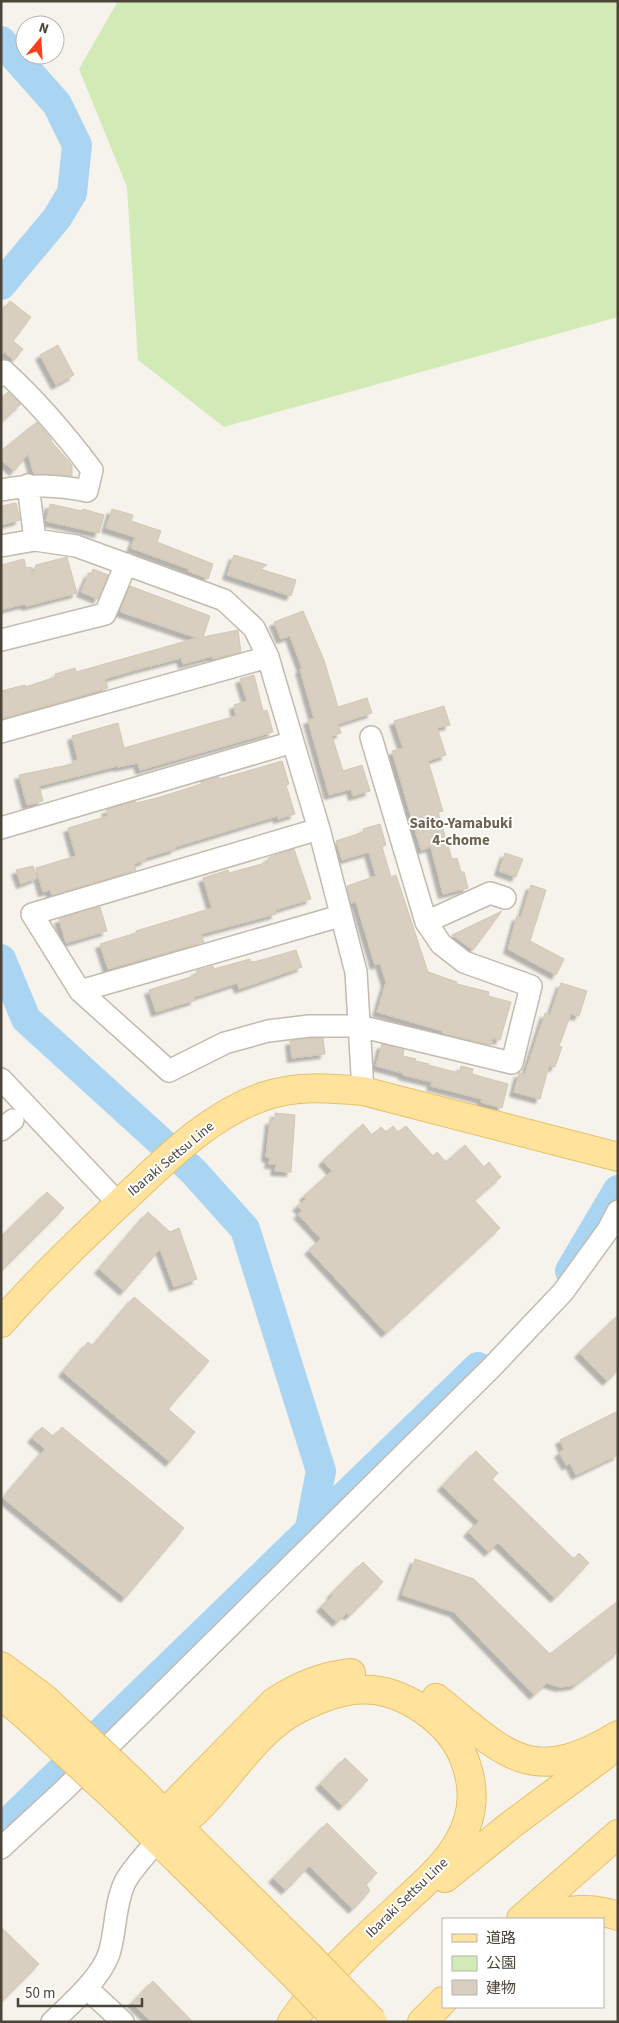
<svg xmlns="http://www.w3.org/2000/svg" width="619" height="2023" viewBox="0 0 619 2023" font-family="'Source Sans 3','Noto Sans JP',sans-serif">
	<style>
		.green { fill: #d2eab5 }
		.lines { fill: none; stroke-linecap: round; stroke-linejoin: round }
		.river { stroke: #a9d4f2; stroke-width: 30 }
		.building { fill: #d8cfc1; stroke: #d3c7b4; filter: url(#shadow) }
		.minor-casing { stroke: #c2bbae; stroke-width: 24 }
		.major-casing { stroke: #e6c16a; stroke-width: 30 }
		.minor { stroke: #fff; stroke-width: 21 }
		.major { stroke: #ffe39c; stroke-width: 28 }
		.major-bridge-casing { stroke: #e6c16a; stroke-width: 30; stroke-linecap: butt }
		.major-bridge { stroke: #ffe39c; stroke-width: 28 }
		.labels { text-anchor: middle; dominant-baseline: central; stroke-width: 4; stroke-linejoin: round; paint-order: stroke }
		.street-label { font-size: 14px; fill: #4b4439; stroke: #fff }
		.neighbourhood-label { font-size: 15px; font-weight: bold; fill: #6e6250; stroke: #fff }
	</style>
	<defs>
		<filter id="shadow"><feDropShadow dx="-4.5" dy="4.5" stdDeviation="1" flood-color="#0004"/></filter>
	</defs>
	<rect width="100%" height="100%" fill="#f6f3ec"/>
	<path class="green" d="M118,1H618V317L224,427L138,360L127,187L79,69Z"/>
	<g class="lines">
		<path class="river" d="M1,41L57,104L77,145L72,193L57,218L1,285
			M1,959L26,1019L193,1171L245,1229L321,1471L310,1528
			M570,1271L618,1190
			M1,1829L478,1367"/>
	</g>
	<path class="building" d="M10,301L31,317L13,341L23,349L14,360L4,352L1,356V312Z
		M58,345L74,375L56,385L40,355Z
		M8,392L21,404L1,422V398Z
		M37,422L52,440L51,441L72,465V476L34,474L28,454L14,471L1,460V451Z
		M16,503L20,520L1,525V506Z
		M50,504L82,511L83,509L104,515L99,533L46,521Z
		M112,509L133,515L131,521L161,531L157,542L213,564L208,579L188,571L189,569L131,548L135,537L106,528Z
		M234,555L267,565L260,569L296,580L291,596L227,575Z
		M67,557L77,593L27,606L24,604L1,610V565L24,559L26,568L31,567L33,577L36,565Z
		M93,569L108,575L98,599L81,592L89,573L91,574Z
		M130,586L210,616L203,637L238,630L241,652L213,659V656L183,664L181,658L135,670L105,679L108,688L1,719V691L25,685V687L56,677L55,674L75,668L76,672L197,638L121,612V609Z
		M303,611L324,660L338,707L367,698L372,713L338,724L341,733L332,736L343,771L362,765L370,791L353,796L351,789L329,795L308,720L314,718L300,669L302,668L290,636L281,639L274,622Z
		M254,675L263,711L267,710L273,732L140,770L138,763L118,767L117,766L39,786L43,801L27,805L19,775L73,764V761L78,760L72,736L118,723L124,748L236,716L234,705L247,701L240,679Z
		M444,706L450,725L437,728L446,755L428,761L443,811L438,812L452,859L457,858L461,872H464L468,888L443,894L431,847L421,850L392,751L403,748L394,721Z
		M282,761L289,784L286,785L295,814L278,819L277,816L175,847V849L145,858L146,860L134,864L136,870L52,895L50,890L43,892L36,868L76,856L68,828L108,816L106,810L135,801L136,803L157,798L201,784V782L219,777L220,779Z
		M380,824L386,845L382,847L391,877L396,875L428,972L457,982V984L489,992L488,996L511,1002L500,1040L493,1038L491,1045L443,1033V1031L377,1012L386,982L380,963L375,965L356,902L351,903L347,886L376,876L369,852L342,860L336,841L364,832L363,829Z
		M294,849L311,899L275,910L276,914L201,934L204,942L108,969L100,944L136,933V931L212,908L203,878L228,870L229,873L269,862L268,858L273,856Z
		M505,853L523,859L516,877L499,871Z
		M33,866L37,878L21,884L16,870Z
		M531,885L546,890L530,941L564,959L556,975L508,949L517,916L521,917Z
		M100,907L107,931L66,943L59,919Z
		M502,911L473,950L452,935Z
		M296,950L302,967L239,989L237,983L194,997L195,1000L156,1012L149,990L197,975L196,971L213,966L214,969L250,959L251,962L258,961Z
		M561,983L587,991L579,1016L571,1014L559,1046L562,1047L555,1067L549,1066L540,1099L514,1092L519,1073L525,1074L545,1013L550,1015Z
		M310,1038H323L325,1054L292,1058L290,1041Z
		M382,1044L404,1050L403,1056L416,1059L415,1061L429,1064L428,1065L459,1073L461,1066L473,1069L472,1074L508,1084L502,1108L481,1102L482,1099L431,1086L432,1082L403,1075V1073L376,1066Z
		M275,1113L295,1115L291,1172L275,1171L276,1164H269L270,1158L266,1157L270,1120H275Z
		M363,1124L372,1135L381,1127L386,1132L393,1126L398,1132L406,1126L433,1156L437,1152L446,1162L465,1145L484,1167L489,1162L501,1177L474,1200L500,1228L386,1333L309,1250L321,1239L298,1214L302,1211L297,1206L306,1199L304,1196L332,1171L323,1161Z
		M47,1192L64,1208L1,1271V1237Z
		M148,1212L170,1232L179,1228L197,1279L174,1287L160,1249L124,1291L99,1269Z
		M134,1297L209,1361L168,1409L195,1432L170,1462L63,1372L88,1342L93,1346Z
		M618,1315V1370L607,1381L579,1353Z
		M618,1411V1455L576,1475L570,1463L567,1466L559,1453L564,1449L560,1440Z
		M42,1427L54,1437L62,1427L184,1528L125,1598L3,1498L45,1449L32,1438Z
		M476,1451L498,1473L492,1479L574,1559L579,1553L589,1563L555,1598L498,1543L489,1552L468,1532L479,1521L442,1486Z
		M415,1559L474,1579L550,1654L618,1601V1652L575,1685L560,1687L547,1683L534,1695L454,1612L402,1595Z
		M363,1562L383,1582L349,1616L347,1613L337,1622L321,1607L333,1595L331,1594Z
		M345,1758L368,1780L343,1806L320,1784Z
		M327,1823L377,1873L366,1884L370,1891L353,1909L309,1866L286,1890L273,1878Z
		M1,1927L39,1964L1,2002Z
		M153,1981L193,2022H152L132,2003Z"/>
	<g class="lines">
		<g class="minor-casing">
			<path id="minor" d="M1,375L4,371C37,401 65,434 92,470L87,491C56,485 33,484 1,490
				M28,485L35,540
				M1,546L35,540L76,546L224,600L254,628L268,657L293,742L319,829L356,972L363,1091
				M1,640L105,614L126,564
				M1,732L268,657
				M1,828L293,742
				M319,829L32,914L80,991L169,1071L225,1043L268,1031L309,1026H359L512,1063L531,986L464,962L441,944L426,922L371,737
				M426,922L490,893L505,898
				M80,991L340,916
				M1,1079L119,1204
				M1,1130L13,1120
				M1,1848L63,1791L491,1368L563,1292L608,1230L618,1211
				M92,1993L123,2022
				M52,2022C71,2004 104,1975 110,1950C116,1928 115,1903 125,1882C133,1867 148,1853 158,1839"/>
		</g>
		<g class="major-casing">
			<path id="major" d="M1,1323C38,1280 80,1240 122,1201C164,1162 206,1117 262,1097C295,1085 329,1088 363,1091L618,1157
				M1,1666L44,1698
				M1,1695L27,1717
				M436,1698C505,1753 530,1789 618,1735
				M136,1785L309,1956
				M120,1803L292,1973
				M158,1839C170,1831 183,1823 194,1813C228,1781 256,1730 298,1709C342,1687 378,1679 422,1709C443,1723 460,1742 467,1767C486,1826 445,1865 405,1901C385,1920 364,1938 345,1958C325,1977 308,1999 292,2022
				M158,1839L165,1813L274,1702C298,1686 322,1676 351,1673
				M445,1878L512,1824L605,1755
				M521,1919L618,1834
				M542,1919C565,1908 593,1907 618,1916
				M422,2022L443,2001"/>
		</g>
		<use href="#minor" class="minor"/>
		<use href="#major" class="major"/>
		<g class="major-bridge-casing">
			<path id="major-bridge" d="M44,1698L136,1785
				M27,1717L120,1803
				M309,1956L373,2022
				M292,1973L339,2022"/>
		</g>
		<use href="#major-bridge" class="major-bridge"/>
	</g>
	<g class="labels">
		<g class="street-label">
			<text transform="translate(171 1159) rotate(-40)">Ibaraki Settsu Line</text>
			<text transform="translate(407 1898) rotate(-44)">Ibaraki Settsu Line</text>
		</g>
		<g class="neighbourhood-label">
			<text x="461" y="823">Saito-Yamabuki<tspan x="461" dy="17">4-chome</tspan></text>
		</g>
	</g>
	<rect width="619" height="2023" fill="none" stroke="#4b4439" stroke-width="5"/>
	<rect x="442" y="1918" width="162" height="90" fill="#ffffff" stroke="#b7b4b0"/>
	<rect x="452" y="1934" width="25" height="8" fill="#ffe39c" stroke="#b7b4b0"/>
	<text x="486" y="1943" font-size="15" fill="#4b4439">道路</text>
	<rect x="452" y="1956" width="25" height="15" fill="#d2eab5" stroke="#b7b4b0"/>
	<text x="486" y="1968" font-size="15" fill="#4b4439">公園</text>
	<rect x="452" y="1980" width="25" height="15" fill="#d8cfc1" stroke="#b7b4b0"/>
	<text x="486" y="1993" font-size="15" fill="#4b4439">建物</text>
	<g transform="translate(40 40) rotate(18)"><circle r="24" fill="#ffffff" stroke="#b7b4b0"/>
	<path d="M0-4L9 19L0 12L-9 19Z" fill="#fc3f1d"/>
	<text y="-8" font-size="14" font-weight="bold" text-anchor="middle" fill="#4b4439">N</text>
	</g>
	<path d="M18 1998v8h124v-8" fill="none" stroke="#4b4439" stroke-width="2.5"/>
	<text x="25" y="1998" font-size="15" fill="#4b4439" stroke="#ffffff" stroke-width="4" paint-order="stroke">50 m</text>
</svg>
